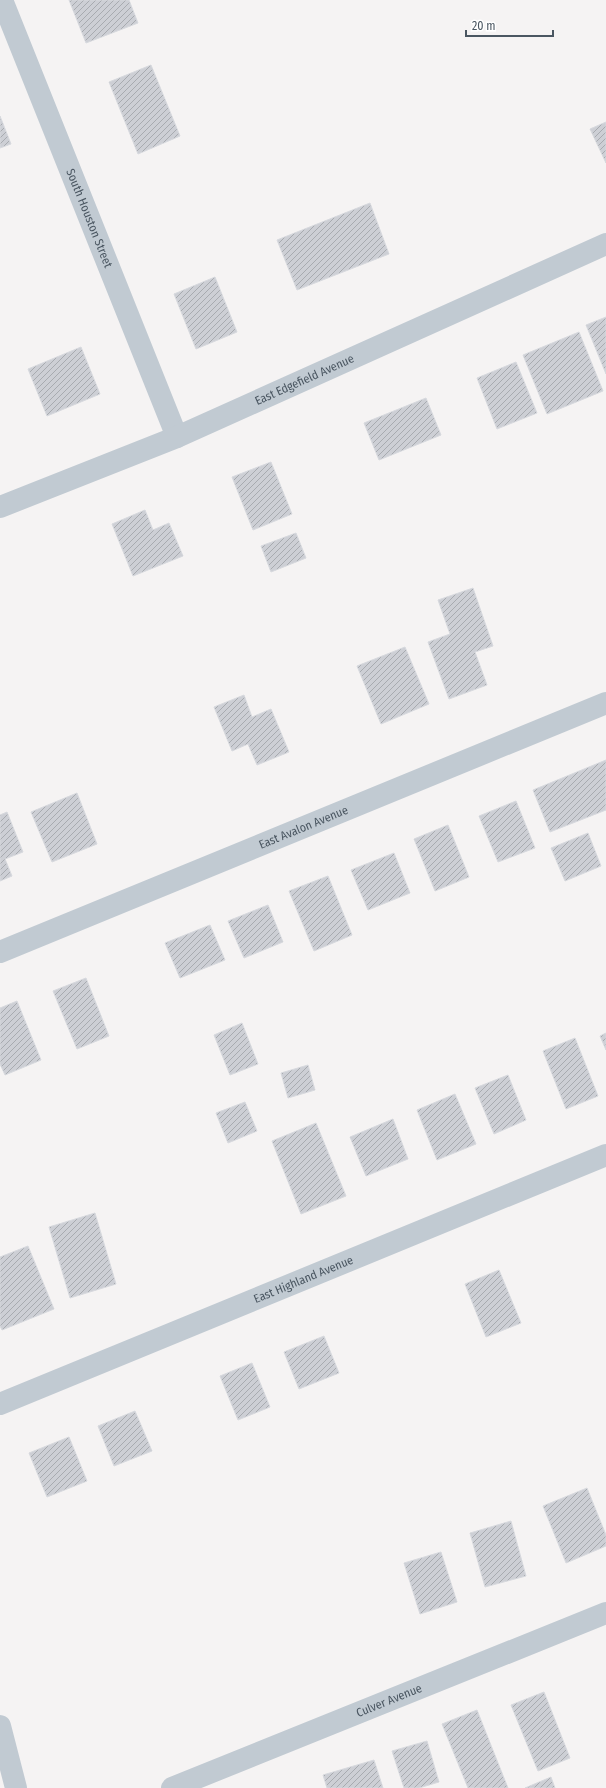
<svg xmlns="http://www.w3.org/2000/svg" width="606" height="1788" viewBox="0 0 606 1788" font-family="'Fira Sans Condensed',sans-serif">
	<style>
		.building { fill: url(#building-hatch); stroke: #d7d9de }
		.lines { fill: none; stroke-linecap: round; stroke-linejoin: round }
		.minor { stroke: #c1cad2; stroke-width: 22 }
		.labels { text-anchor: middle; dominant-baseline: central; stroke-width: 3.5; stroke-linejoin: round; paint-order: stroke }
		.street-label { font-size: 12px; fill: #4a5661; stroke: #fff }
	</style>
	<defs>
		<pattern id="building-hatch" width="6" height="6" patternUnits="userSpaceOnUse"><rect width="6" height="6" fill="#cdcfd5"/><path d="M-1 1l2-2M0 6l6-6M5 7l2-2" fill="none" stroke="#a8abb0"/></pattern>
	</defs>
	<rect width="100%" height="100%" fill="#f5f3f3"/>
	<path class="building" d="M69,0H129L138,23L86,43Z
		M151,65L180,136L138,154L109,82Z
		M0,116L11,144L0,148Z
		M606,122V163L590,129Z
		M370,203L389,254L297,290L277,240Z
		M215,277L237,332L196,349L174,294Z
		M606,317V374L586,325Z
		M579,332L603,391L547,414L523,355Z
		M81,347L100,394L47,416L28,369Z
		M516,362L537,413L497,429L477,378Z
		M426,398L441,435L379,460L364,423Z
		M271,462L292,514L253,530L232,477Z
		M145,510L153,530L169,523L183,556L133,576L112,524Z
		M296,533L306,558L271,572L261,546Z
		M473,588L493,646L475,652L487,685L449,699L428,642L450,634L438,600Z
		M405,647L429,704L381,724L357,666Z
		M244,695L252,717L271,709L289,752L257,765L248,744L232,751L214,707Z
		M606,760V810L550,832L533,790Z
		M77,793L97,844L52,862L31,812Z
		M516,801L535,848L498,862L479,816Z
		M7,812L23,852L5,859L12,876L0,881V815Z
		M448,825L469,877L435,891L414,839Z
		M588,833L601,866L565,881L551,848Z
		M394,853L410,893L368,910L351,870Z
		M328,876L352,935L314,951L289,891Z
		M268,905L283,942L244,958L228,921Z
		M210,925L225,960L180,978L165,943Z
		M86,978L109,1036L77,1049L53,991Z
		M17,1001L41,1060L5,1075L0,1064V1008Z
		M242,1023L258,1064L230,1075L214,1035Z
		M606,1033V1050L600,1036Z
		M575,1038L598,1096L566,1109L543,1051Z
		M308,1065L315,1090L288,1098L281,1073Z
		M508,1075L526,1120L494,1134L475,1088Z
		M455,1094L476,1144L437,1160L417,1110Z
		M245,1102L257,1131L228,1143L216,1113Z
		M393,1119L408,1159L366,1176L350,1137Z
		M316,1123L346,1196L301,1214L272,1141Z
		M95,1213L116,1284L70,1298L49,1227Z
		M28,1246L54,1309L2,1330L0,1326V1257Z
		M499,1270L521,1323L486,1337L465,1284Z
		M324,1336L339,1373L299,1389L284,1352Z
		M252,1363L270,1407L238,1420L220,1376Z
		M135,1411L152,1451L114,1466L98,1426Z
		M69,1437L87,1481L47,1497L29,1453Z
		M587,1488L606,1535V1546L566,1563L543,1506Z
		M511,1521L526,1576L485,1587L470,1533Z
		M441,1552L457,1602L420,1614L404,1563Z
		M544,1692L570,1758L538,1771L511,1705Z
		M477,1710L508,1788H468L442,1724Z
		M427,1741L439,1782L419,1788H404L392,1751Z
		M374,1760L383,1788H327L323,1775Z
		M551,1777L555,1788H525Z"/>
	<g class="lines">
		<g class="minor">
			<path id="s1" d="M2,0L177,437"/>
			<path id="s2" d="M0,507L177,437L606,244"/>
			<path id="s3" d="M0,952L606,703"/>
			<path id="s4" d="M0,1404L606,1155"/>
			<path d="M0,1726L16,1788"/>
			<path id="s5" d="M172,1788L606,1613"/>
		</g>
	</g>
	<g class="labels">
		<g class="street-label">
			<text stroke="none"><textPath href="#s1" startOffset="235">South Houston Street</textPath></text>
			<text stroke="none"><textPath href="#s2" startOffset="330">East Edgefield Avenue</textPath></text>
			<text stroke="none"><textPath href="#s3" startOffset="328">East Avalon Avenue</textPath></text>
			<text stroke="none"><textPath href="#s4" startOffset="328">East Highland Avenue</textPath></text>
			<text stroke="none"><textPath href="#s5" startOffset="234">Culver Avenue</textPath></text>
		</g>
	</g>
	<path d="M466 30v6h87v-6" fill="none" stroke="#4a5661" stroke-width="2"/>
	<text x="472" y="30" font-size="12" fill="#4a5661" stroke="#ffffff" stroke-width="3" paint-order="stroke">20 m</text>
</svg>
